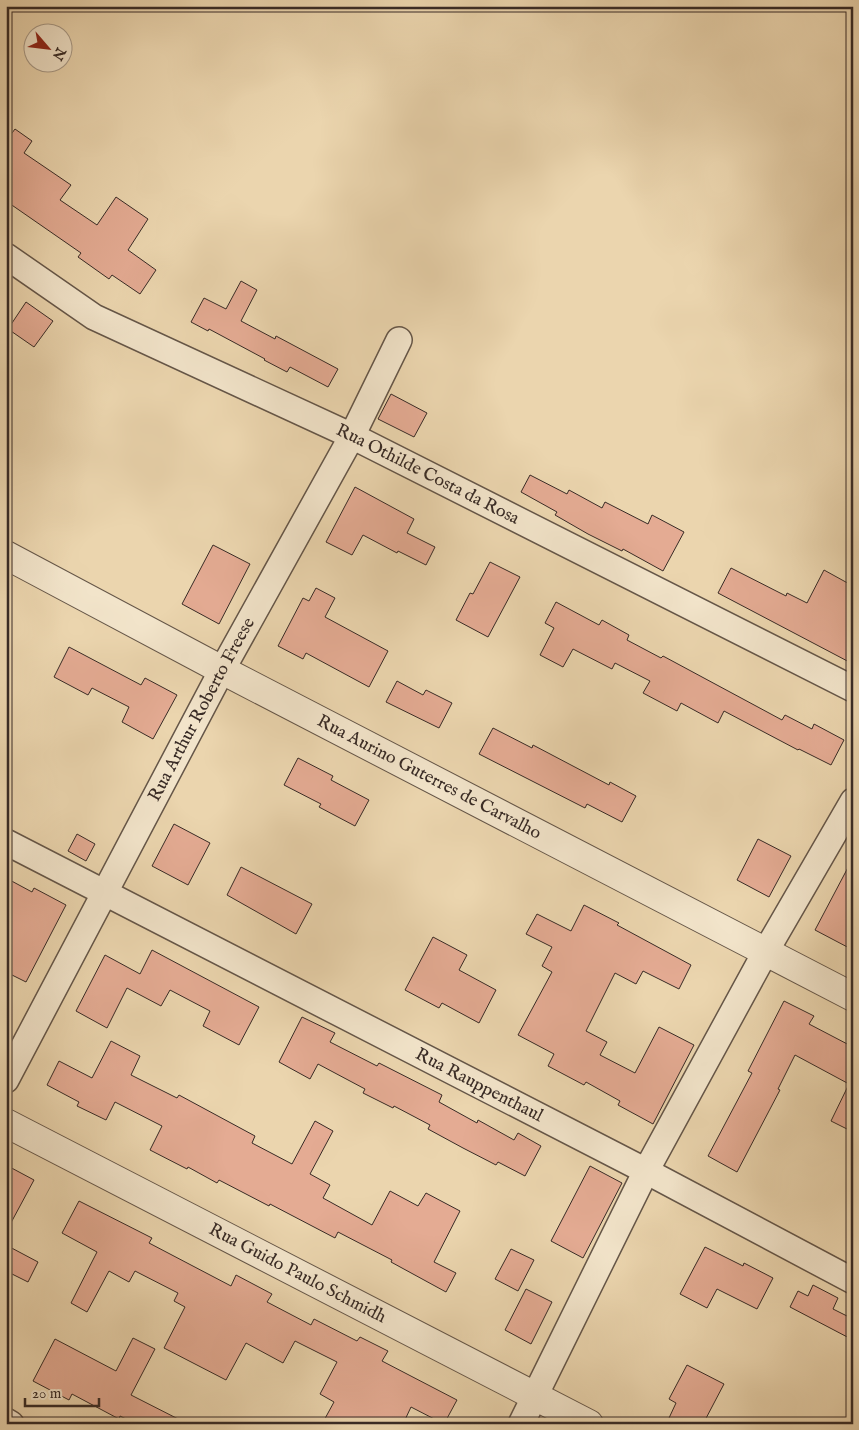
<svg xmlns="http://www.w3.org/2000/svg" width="859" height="1430" viewBox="0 0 859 1430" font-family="'IM FELL English',serif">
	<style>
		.building { fill: #e4ab93; stroke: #382b26 }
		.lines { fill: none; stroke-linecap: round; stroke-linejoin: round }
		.minor-casing { stroke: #655648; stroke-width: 28 }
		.tertiary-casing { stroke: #655648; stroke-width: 30 }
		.minor { stroke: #f2e4ca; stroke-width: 25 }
		.tertiary { stroke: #f2e4ca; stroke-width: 28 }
		.labels { text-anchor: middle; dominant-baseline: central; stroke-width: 4.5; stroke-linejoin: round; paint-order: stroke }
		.street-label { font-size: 18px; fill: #382b26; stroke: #f2e4ca }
	</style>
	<rect width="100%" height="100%" fill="#ebd5ae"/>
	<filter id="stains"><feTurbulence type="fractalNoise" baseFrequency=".004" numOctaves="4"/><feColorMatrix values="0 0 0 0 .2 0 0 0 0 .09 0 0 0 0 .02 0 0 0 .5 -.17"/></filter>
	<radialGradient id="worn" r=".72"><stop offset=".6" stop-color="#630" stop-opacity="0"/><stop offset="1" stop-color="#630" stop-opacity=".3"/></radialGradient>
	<path class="building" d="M15,129L32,141L24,153L71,185L60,200L97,225L116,197L148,219L128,250L156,270L140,294L112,275L109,279L78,257L81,253L6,201V141Z
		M241,281L257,290L241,321L275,339L276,336L338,369L328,387L290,367L287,372L264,360L265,359L209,329L208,331L191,322L204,298L226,309Z
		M26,302L53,321L34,347L8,329Z
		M391,394L427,413L414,437L378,419Z
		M530,475L567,494L569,490L602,508L605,502L648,524L652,515L684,532L663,571L623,549L622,551L588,534L555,515L557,512L521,492Z
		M355,487L414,519L407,533L435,547L426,565L398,551L397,553L363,535L352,555L326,542Z
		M213,545L250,564L219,624L182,604Z
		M490,562L520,577L488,637L456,620L470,593L473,594Z
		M731,568L786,596L787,593L807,603L824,570L853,586V664L718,593Z
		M316,588L335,598L325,617L388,651L369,687L306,653L303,659L278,646L303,598L309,601Z
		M556,602L599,625L602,620L629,635L627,640L661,658L663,656L782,720L785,715L812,729L814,724L844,740L831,765L799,749L798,750L724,711L718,723L681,703L677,711L643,693L650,681L615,663L612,669L573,649L563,667L540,655L554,628L545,623Z
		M69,647L141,685L145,678L177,695L153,739L122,722L129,707L92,688L88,695L54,677Z
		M397,681L423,695L426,690L452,703L439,728L386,702Z
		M493,728L532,748L533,745L609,785L610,782L636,796L622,822L587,804L585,808L479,754Z
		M298,758L333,776L331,780L369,800L355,826L319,807L321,804L284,785Z
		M174,824L210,843L188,885L152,866Z
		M77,834L95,844L86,861L68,851Z
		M758,839L791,856L769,897L737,880Z
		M853,858V950L815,930Z
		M241,867L312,904L296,934L227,895Z
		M6,878L32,892L34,888L66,905L26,982L6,972Z
		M584,905L619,923L617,925L691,965L679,989L643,971L636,984L615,973L586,1031L607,1042L600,1055L635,1073L659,1027L694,1045L653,1124L618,1105L620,1101L586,1082L584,1085L548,1066L554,1054L518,1035L552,972L542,966L552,947L526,934L537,914L571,931Z
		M433,937L467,955L459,970L496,990L479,1023L442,1003L439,1008L405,990Z
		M152,950L259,1007L239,1045L203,1026L210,1011L170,990L161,1006L127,988L107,1028L76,1011L105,955L140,974Z
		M784,1001L814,1016L809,1024L853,1047V1132L831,1121L849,1084L795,1055L778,1089L780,1090L737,1172L708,1156L752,1073L748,1071Z
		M302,1017L335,1033L330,1042L377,1066L379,1063L442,1095L439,1102L477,1123L478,1120L514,1140L518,1133L541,1146L525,1176L498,1162L496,1165L463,1148L428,1129L430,1125L394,1106L393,1108L363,1093L365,1089L318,1064L310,1079L279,1062Z
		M111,1041L140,1056L131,1075L177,1098L179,1095L255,1136L252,1143L292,1164L315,1121L333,1131L310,1174L330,1185L323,1198L372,1225L390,1191L418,1206L426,1193L460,1211L434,1262L456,1273L446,1292L391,1262L392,1260L338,1232L335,1238L270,1204L269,1206L219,1180L217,1183L188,1167L187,1169L150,1150L162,1126L115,1102L106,1120L77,1106L79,1102L47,1085L59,1061L92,1078Z
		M6,1165L34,1180L6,1232Z
		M590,1166L622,1183L583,1258L551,1241Z
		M79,1201L152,1238L149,1243L231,1286L236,1275L272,1294L267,1302L311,1325L314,1319L357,1341L360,1337L388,1351L382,1361L457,1400L444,1424L411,1407L403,1424H322L334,1402L320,1394L337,1362L295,1341L283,1363L246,1343L226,1380L164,1348L185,1307L174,1301L178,1293L135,1271L129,1282L109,1271L87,1312L71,1303L97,1252L62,1233Z
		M6,1245L38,1262L28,1282L6,1271Z
		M705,1247L743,1266L744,1263L773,1278L757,1309L717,1289L707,1308L680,1294Z
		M511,1249L534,1260L518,1291L495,1279Z
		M813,1285L838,1298L833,1309L853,1319V1340L790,1307L798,1291L808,1296Z
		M526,1289L552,1302L531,1344L505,1330Z
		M133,1338L155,1349L131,1395L188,1424H136L120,1416L119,1419L72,1394L69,1400L33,1381L55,1339L116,1371Z
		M687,1365L724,1384L703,1424H679L669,1418L676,1403L669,1399Z"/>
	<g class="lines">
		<g class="minor-casing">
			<g id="minor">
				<path id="s1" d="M6,256L94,317L352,436L853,689"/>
				<path id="s2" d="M6,842L646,1171L853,1281"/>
				<path id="s3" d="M6,1080L222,670L352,436L399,340"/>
				<path d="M6,1421L11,1424"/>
				<path d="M521,1424L646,1171L766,951L853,801"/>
			</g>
		</g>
		<g class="tertiary-casing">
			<g id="tertiary">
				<path id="s4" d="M6,555L222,670L853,997"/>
				<path id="s5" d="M6,1123L589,1424"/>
			</g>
		</g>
		<use href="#minor" class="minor"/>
		<use href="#tertiary" class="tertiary"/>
	</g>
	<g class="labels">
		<g class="street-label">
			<text stroke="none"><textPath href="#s1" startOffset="476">Rua Othilde Costa da Rosa</textPath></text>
			<text stroke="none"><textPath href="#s3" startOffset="419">Rua Arthur Roberto Freese</textPath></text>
			<text stroke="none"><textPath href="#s4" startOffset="478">Rua Aurino Guterres de Carvalho</textPath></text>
			<text stroke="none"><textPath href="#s2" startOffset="532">Rua Rauppenthaul</textPath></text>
			<text stroke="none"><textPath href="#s5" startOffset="328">Rua Guido Paulo Schmidh</textPath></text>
		</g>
	</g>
	<rect width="859" height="1430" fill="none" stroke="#ebd5ae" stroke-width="25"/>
	<rect x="8" y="8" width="844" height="1415" fill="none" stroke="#382b26" stroke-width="2.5"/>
	<rect x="12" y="12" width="834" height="1405" fill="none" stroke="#382b26"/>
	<g transform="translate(48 48) rotate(118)"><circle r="24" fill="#f2e4ca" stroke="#a89a88"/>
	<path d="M0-4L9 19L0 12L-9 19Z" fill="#8f2418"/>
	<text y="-8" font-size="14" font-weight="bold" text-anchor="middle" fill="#382b26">N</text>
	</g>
	<path d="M25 1398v8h74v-8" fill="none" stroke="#382b26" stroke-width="2.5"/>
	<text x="32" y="1398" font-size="15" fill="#382b26" stroke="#f2e4ca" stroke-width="4" paint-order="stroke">20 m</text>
	<rect width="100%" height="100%" filter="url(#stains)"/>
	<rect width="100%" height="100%" fill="url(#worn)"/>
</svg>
